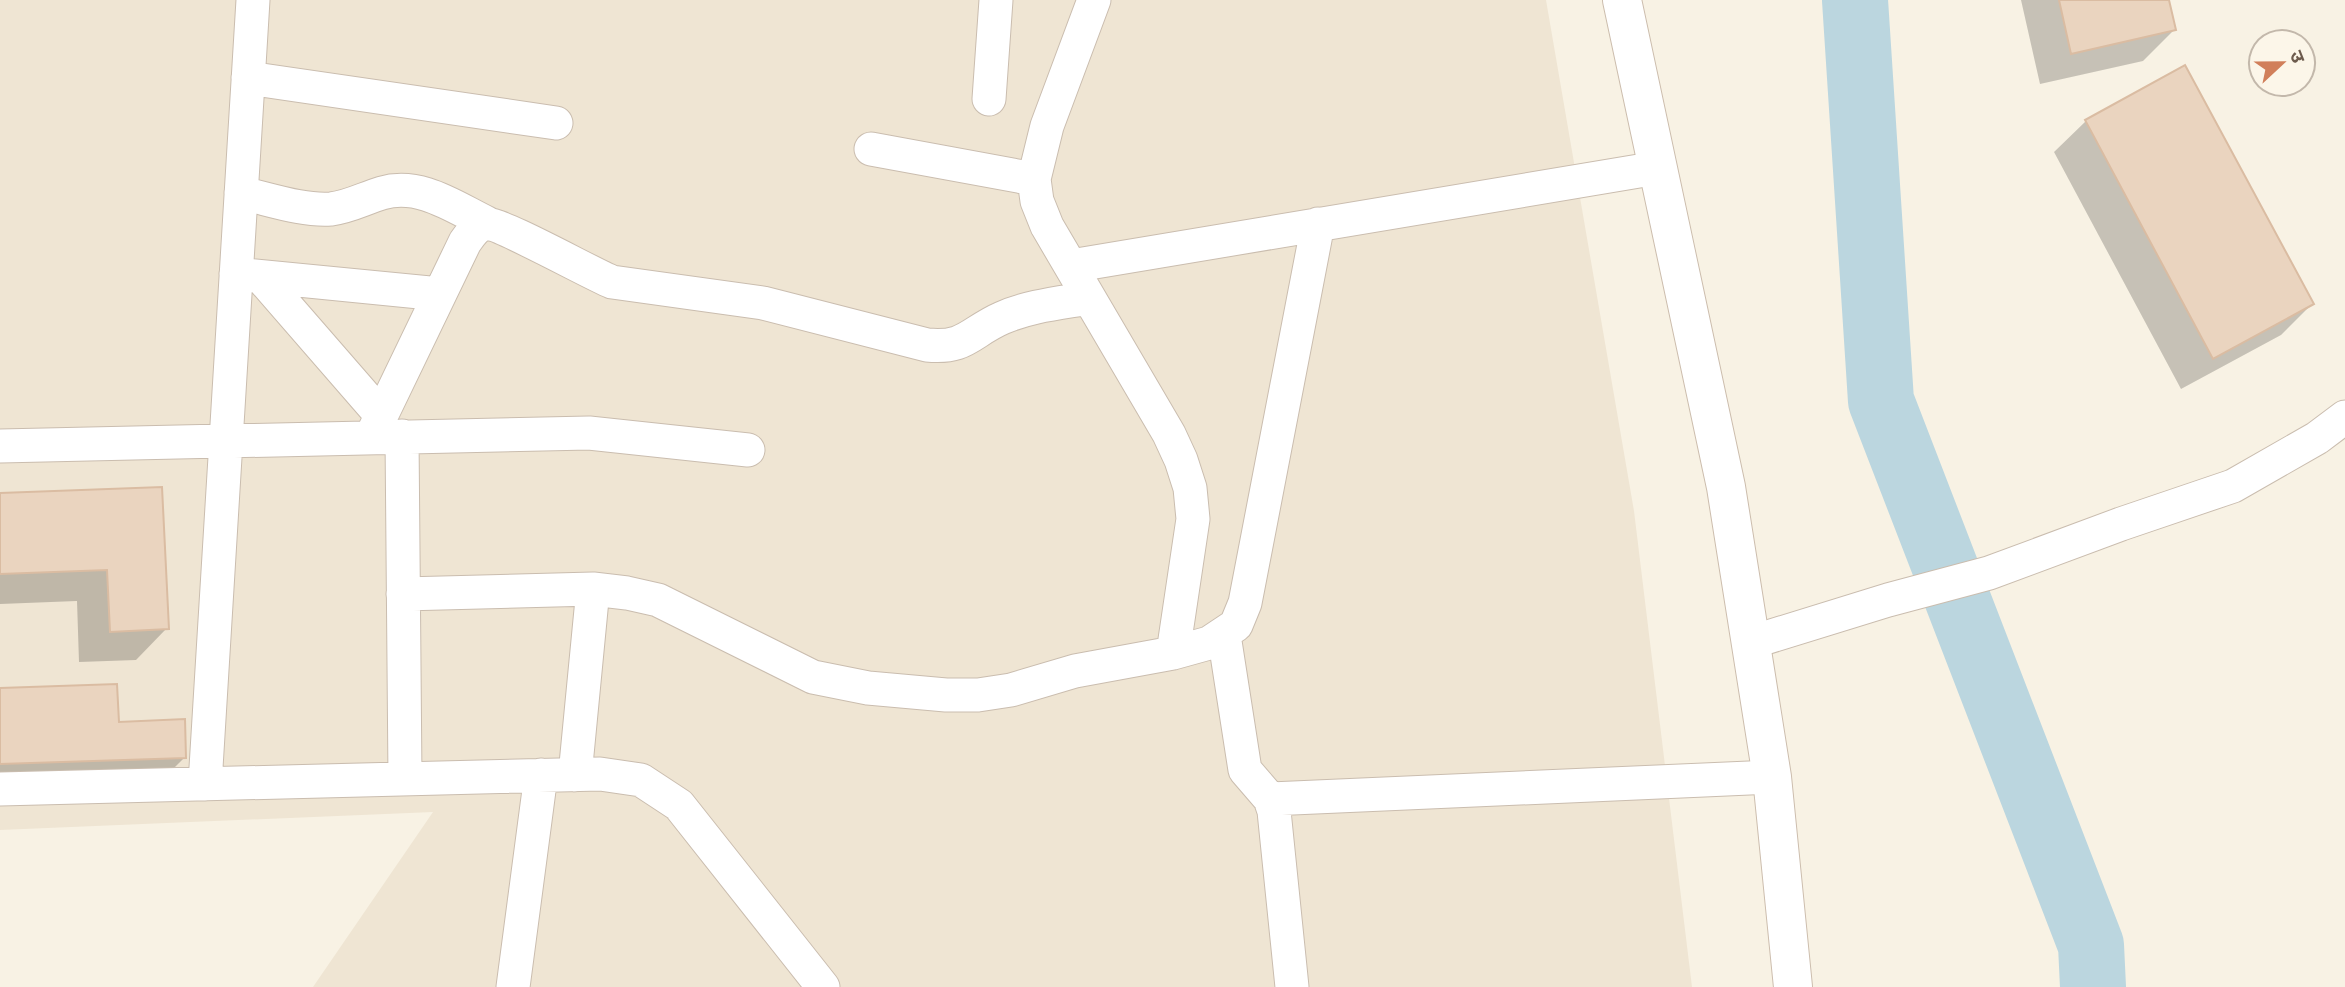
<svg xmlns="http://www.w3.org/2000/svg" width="2345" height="987" viewBox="0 0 2345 987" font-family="Commissioner,'Noto Sans Devanagari',sans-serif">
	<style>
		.residential { fill: #efe5d3 }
		.shadow { fill: #0003 }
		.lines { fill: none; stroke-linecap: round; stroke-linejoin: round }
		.river { stroke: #bbd6df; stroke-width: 66 }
		.building { fill: #ead4bf; stroke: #dabca2; stroke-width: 2 }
		.street-casing { stroke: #cabdaf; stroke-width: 35 }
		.secondary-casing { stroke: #ccbdad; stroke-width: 40 }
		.street { stroke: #fff; stroke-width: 33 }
		.secondary { stroke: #fff; stroke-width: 38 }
	</style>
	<rect width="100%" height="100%" fill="#f8f2e4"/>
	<path class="residential" d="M0,0H1546L1634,511L1692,987H313L433,812L0,830Z"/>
	<path class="shadow" d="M2021,0H2167L2174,30L2143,61L2040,84Z
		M2086,121L2312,304L2281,335L2181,389L2054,152Z
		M161,489L167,628L136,660L79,662L77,601L0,604V495Z
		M0,689L185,757L160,782L0,788Z"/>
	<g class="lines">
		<path class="river" d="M1855,0L1881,401L2091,945L2093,987"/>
	</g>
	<path class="building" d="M2059,0H2169L2176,30L2071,54Z
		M2185,65L2314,304L2213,359L2085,120Z
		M162,487L169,629L110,632L107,570L0,574V493Z
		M117,684L119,722L185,719L186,758L0,764V688Z"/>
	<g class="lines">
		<g class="street-casing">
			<path id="street" d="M1094,0L1047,126L1034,179L1037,201L1047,226L1169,434L1181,460L1190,488L1193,519L1173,653
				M248,78L556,123
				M989,99L996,0
				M871,149L1034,179
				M241,193C269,199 302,211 331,209C349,207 365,198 382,193C420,182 454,207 487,223
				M1071,266L1657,168
				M236,274L440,294
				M261,277L381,415
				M402,436L405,779
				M371,437L465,242C471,234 475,226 485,224C499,222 590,273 612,282L763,303L927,345C966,349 970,332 1002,318C1029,306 1060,303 1089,298
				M0,446L589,433L748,450
				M403,594L593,589L627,593L658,600L813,677L868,688L946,695H978L1011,690L1075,671L1173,653L1209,643L1236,625L1245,603L1318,224
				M1224,635L1245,770L1270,799L1274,811L1292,987
				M1752,642L1888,600L1989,573L2121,524L2233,486L2317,438L2345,417
				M575,775L593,589
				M205,784L253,0
				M0,789L600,774L641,780L679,805L823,987
				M1270,799L1772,777
				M513,987L541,775"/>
		</g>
		<g class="secondary-casing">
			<path id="secondary" d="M1622,0L1726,487L1772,777L1793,987"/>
		</g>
		<use href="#street" class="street"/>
		<use href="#secondary" class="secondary"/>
	</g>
	<g transform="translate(2282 63) rotate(68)"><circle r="33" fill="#fcf6e9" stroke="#c3b8ab" stroke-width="2"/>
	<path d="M0-5L12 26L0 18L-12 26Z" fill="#d17f5a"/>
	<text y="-10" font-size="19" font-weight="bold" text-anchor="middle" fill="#6d5b4d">उ</text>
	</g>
</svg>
